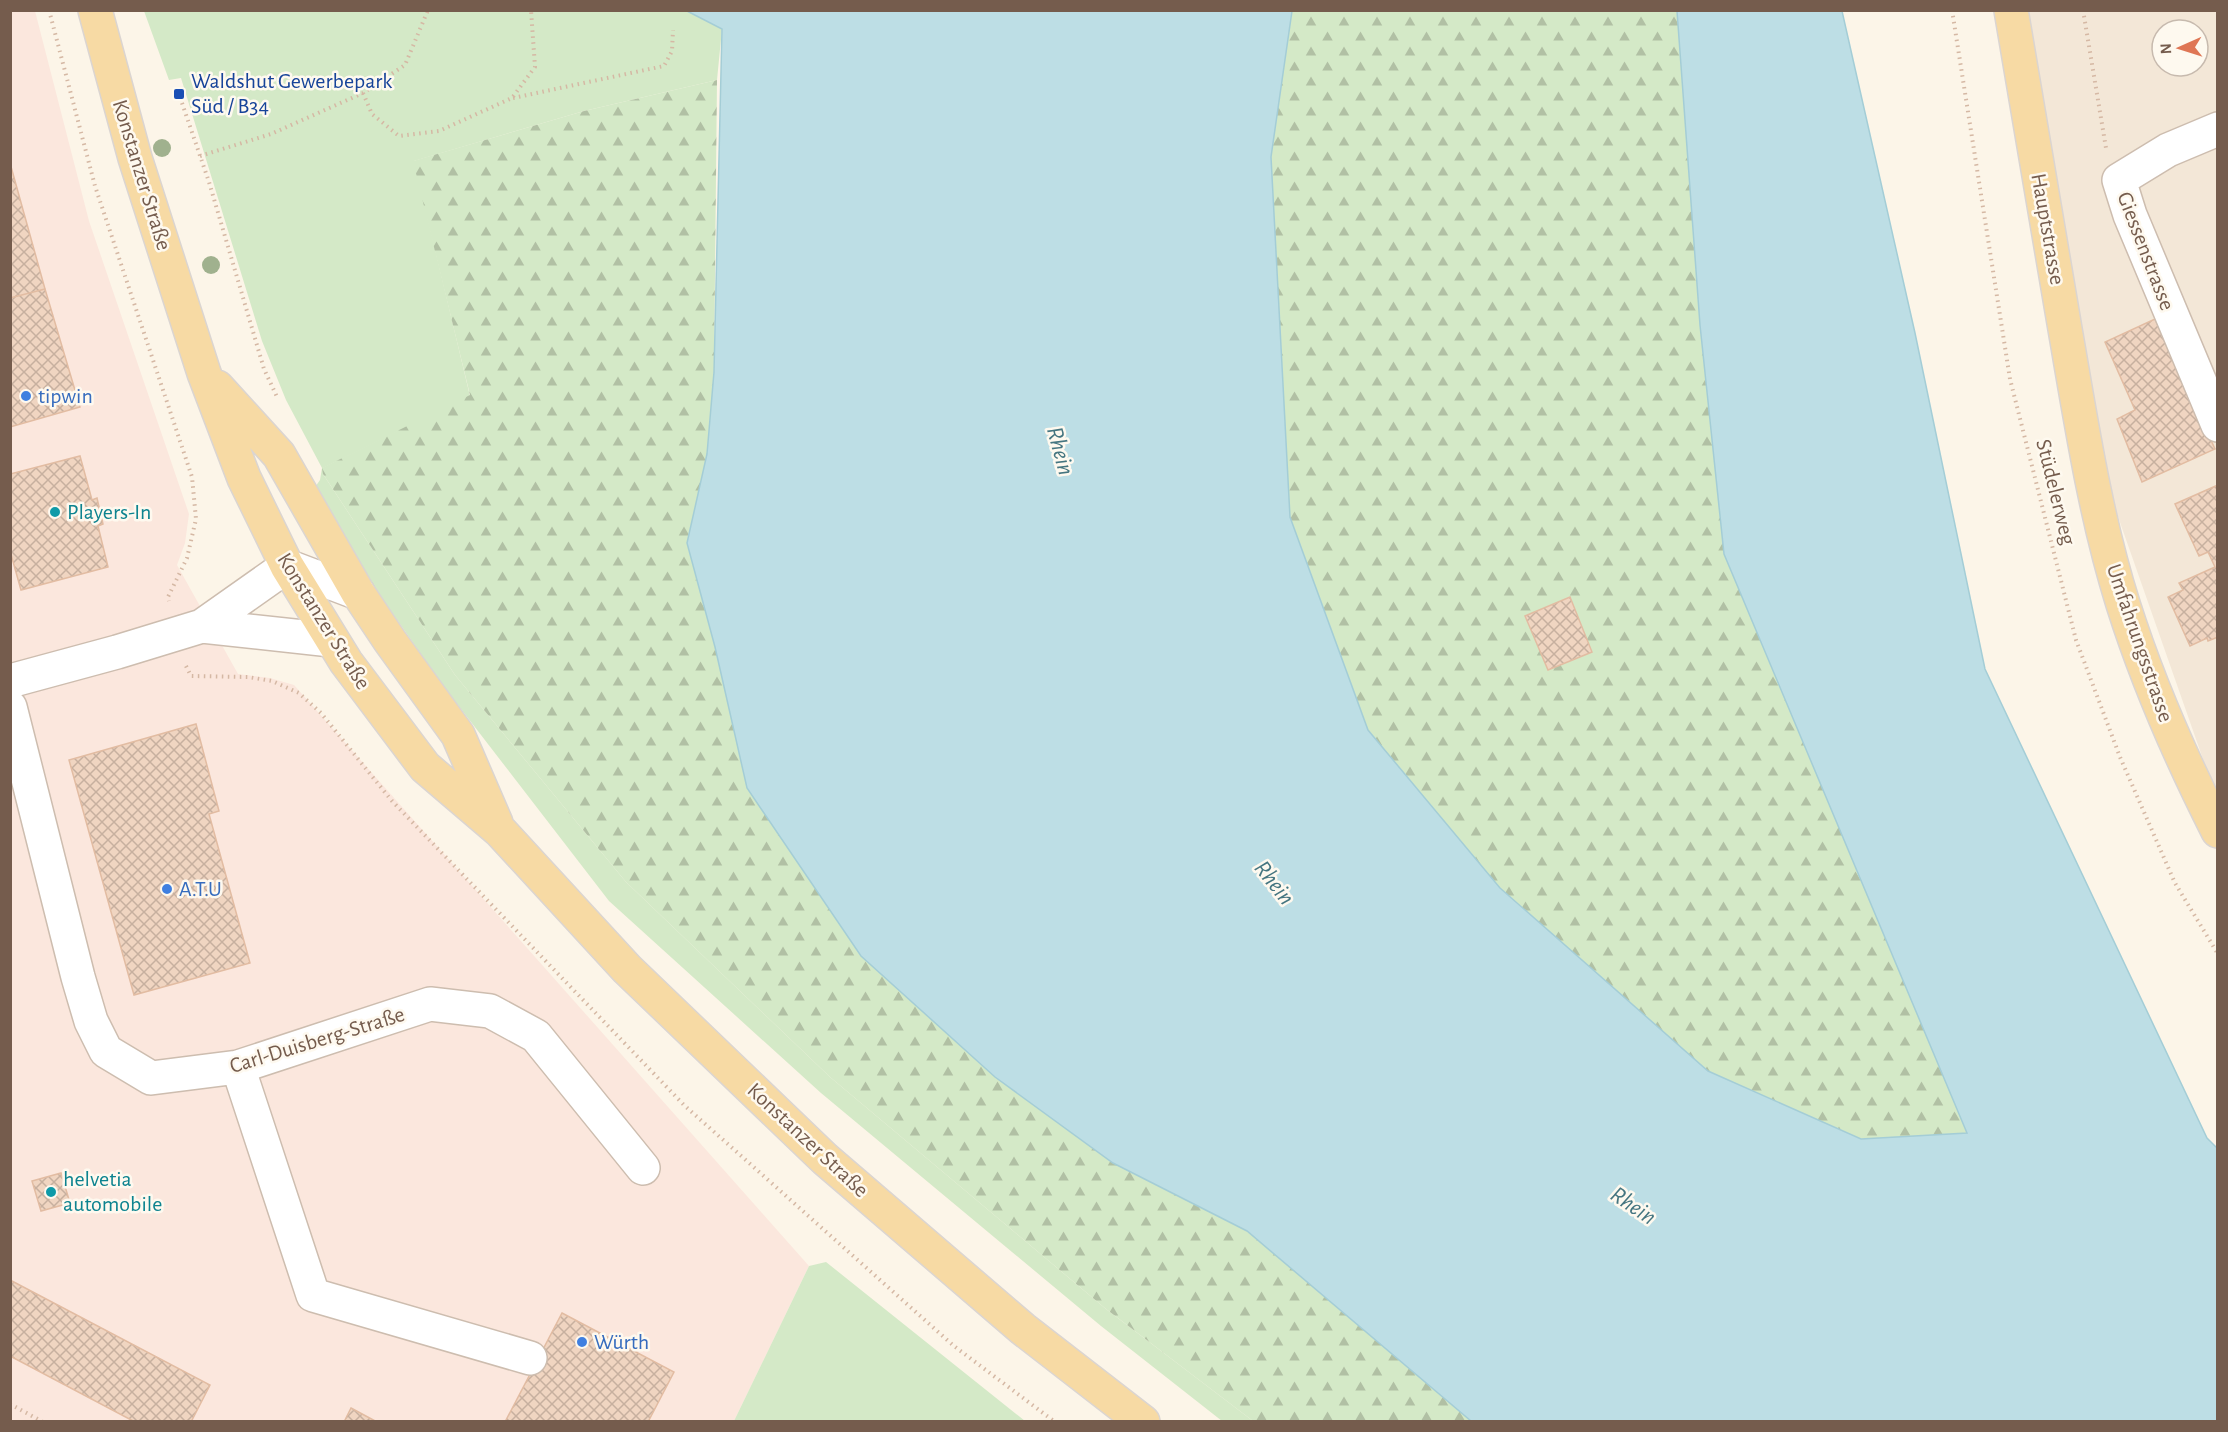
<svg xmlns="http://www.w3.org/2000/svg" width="2228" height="1432" viewBox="0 0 2228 1432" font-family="'Alegreya Sans',sans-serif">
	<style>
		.residential { fill: #f3e7d7; fill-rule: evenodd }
		.commercial { fill: #fbe7dd }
		.green { fill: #d4e9c7 }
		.forest { fill: url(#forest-firs) }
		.water { fill: #bddee5; stroke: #a4cdd6; stroke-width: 1.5 }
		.building { fill: url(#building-cross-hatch); stroke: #e2bca2; stroke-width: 1.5 }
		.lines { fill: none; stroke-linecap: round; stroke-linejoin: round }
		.minor-casing { stroke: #cdbdaf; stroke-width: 36 }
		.major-casing { stroke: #dbd5d1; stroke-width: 36 }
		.path { stroke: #d5b8a4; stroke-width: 4; stroke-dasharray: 1.5 4.5; stroke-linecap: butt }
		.minor { stroke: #fff; stroke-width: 33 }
		.major { stroke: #f7daa4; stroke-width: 33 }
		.tree { fill: #a0b18e }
		.transit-dot { fill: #1a4fb4; stroke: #fef9ef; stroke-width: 2 }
		.shop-dot { fill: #3f7fe0; stroke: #fef9ef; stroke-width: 2 }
		.culture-dot { fill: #0f9aa8; stroke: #fef9ef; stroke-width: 2 }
		.labels { text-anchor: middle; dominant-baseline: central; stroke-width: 5; stroke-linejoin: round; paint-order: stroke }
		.transit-label { font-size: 22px; fill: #164399; stroke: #fef9ef; text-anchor: start }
		.street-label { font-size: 22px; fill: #755c4d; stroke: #fef9ef }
		.shop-label { font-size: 22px; fill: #366cbe; stroke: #fef9ef; text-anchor: start }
		.culture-label { font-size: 22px; fill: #0d838f; stroke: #fef9ef; text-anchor: start }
		.water-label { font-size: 24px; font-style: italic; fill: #447580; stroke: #fef9ef }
	</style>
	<defs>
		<pattern id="forest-firs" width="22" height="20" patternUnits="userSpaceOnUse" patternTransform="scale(1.5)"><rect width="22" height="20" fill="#d4e9c7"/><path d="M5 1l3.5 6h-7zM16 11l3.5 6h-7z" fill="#b1c0a4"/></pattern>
		<pattern id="building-cross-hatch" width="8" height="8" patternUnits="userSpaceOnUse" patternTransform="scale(1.5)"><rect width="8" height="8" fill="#f0d5c1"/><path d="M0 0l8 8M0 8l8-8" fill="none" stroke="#c7b09f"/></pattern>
	</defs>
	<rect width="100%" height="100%" fill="#fcf5e8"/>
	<path class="residential" d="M2027,11H2217V799L2075,394ZM2162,30H2198V66H2162Z"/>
	<path class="commercial" d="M10,11H35L89,221L189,514L185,543L177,565L238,674L270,678L294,685L809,1266L734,1421H11Z"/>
	<path class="green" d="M687,10L722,29L717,80L584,111L414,161L470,396L323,468V474L455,675L626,882L830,1077L1106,1309L1253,1421H1222L1101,1326L821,1093L609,901L444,687L365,574L313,490L320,480L322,468L286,400L262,341L181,78L169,80L144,11Z
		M826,1262L1025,1421H734L809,1266Z"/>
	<path class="forest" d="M1292,11H1677L1700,325L1724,554L1968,1133L1861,1139L1708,1071L1500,888L1368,730L1290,517L1271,157Z
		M717,80L714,372L707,454L687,543L715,647L861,956L995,1077L1113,1163L1247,1231L1471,1421H1253L1106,1309L830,1077L626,882L455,675L323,474L322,468L470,395L413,161L584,111Z"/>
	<path class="water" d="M687,11H1292L1271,157L1290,517L1368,730L1500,888L1708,1071L1861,1139L1967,1133L1724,554L1700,325L1677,11H1842L1915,333L1985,669L2207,1138L2217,1148V1421H1471L1247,1231L1113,1163L995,1077L861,956L747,788L715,647L687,543L707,454L714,372L722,29Z"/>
	<path class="building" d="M10,163L45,289L10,298Z
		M45,289L80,407L10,427V298Z
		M2155,319L2215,449L2142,482L2117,419L2135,410L2105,342Z
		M80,456L92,500L97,498L103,524L98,526L108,567L21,590L10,551V474Z
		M2218,485V637L2208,641L2207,638L2190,646L2168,597L2183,590L2179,583L2215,567L2208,552L2199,556L2175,504Z
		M1570,597L1592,652L1548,670L1525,616Z
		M196,724L219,811L209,814L250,963L134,995L69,760Z
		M61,1173L70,1203L41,1211L32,1181Z
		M10,1280L210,1385L191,1422H135L10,1356Z
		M562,1313L674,1372L648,1422H505Z
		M351,1408L377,1422H344Z"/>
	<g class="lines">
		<g class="minor-casing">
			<path id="minor" d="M2218,129L2168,150L2119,180L2130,215L2218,425
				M202,626L331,640
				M10,681L117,652L202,626L287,566L358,593
				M10,707L78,977L91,1021L106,1051L151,1078L238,1067L430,1004L490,1011L536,1036L643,1168
				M238,1067L313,1295L530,1358"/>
		</g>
		<g class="major-casing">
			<path id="major" d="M95,10L135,158L204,373L244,478L287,566L346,662L425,767L500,831L627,969L825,1159L1023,1329L1143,1422
				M2011,10C2029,117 2047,223 2065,329C2081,421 2095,515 2123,604C2148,683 2181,758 2218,831
				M217,387L279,455L358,593L390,641L458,735L496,823"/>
		</g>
		<path class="path" d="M49,10L95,186L192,477L196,519L187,558L168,597L169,601
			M1952,10L2010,379L2076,640L2120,757L2175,883L2218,954
			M2083,10L2106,148
			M363,93L372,114L399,136L439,131L512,98L535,67L531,10
			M513,98L664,66L672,51L673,30
			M182,103L209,182L264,369L278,399
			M200,156L271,134L363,93L405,65L428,10
			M186,666L191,676L248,677L272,681L299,693L321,713L392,801L684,1105L954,1346L1055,1422
			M10,1404L43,1422"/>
		<use href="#minor" class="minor"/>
		<use href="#major" class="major"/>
	</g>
	<g class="tree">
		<circle cx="162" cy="148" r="9"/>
		<circle cx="211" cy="265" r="9"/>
	</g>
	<rect class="transit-dot" x="173" y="88" width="12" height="12" rx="3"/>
	<g class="shop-dot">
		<circle cx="26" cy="396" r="6"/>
		<circle cx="167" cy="889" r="6"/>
		<circle cx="582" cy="1342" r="6"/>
	</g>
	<g class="culture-dot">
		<circle cx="55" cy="512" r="6"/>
		<circle cx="51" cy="1192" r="6"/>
	</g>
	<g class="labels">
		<g class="transit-label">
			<text x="191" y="81">Waldshut Gewerbepark<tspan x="191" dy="25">Süd / B34</tspan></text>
		</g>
		<g class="street-label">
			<text transform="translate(142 175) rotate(73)">Konstanzer Straße</text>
			<text transform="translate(2048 229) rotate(80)">Hauptstrasse</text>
			<text transform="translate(2146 251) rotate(69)">Giessenstrasse</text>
			<text transform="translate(2056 492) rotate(76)">Stüdelerweg</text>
			<text transform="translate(324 621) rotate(58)">Konstanzer Straße</text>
			<text transform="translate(2140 643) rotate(71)">Umfahrungsstrasse</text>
			<text transform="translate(317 1040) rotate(-17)">Carl-Duisberg-Straße</text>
			<text transform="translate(808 1140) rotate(43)">Konstanzer Straße</text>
		</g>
		<g class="shop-label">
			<text x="38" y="396">tipwin</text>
			<text x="179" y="889">A.T.U</text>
			<text x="594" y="1342">Würth</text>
		</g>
		<g class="culture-label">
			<text x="67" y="512">Players-In</text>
			<text x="63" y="1179">helvetia<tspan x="63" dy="25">automobile</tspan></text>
		</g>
		<g class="water-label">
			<text transform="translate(1060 451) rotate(75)">Rhein</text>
			<text transform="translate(1274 883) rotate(52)">Rhein</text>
			<text transform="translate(1633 1206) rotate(34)">Rhein</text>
		</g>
	</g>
	<rect width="2228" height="1432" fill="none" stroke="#755c4d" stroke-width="24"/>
	<g transform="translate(2180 48) rotate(267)"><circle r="28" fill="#fef9ef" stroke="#c7baae" stroke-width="1.5"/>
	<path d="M0-4.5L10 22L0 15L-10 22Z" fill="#df7654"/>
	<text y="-9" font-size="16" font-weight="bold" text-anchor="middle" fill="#755c4d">N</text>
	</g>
</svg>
